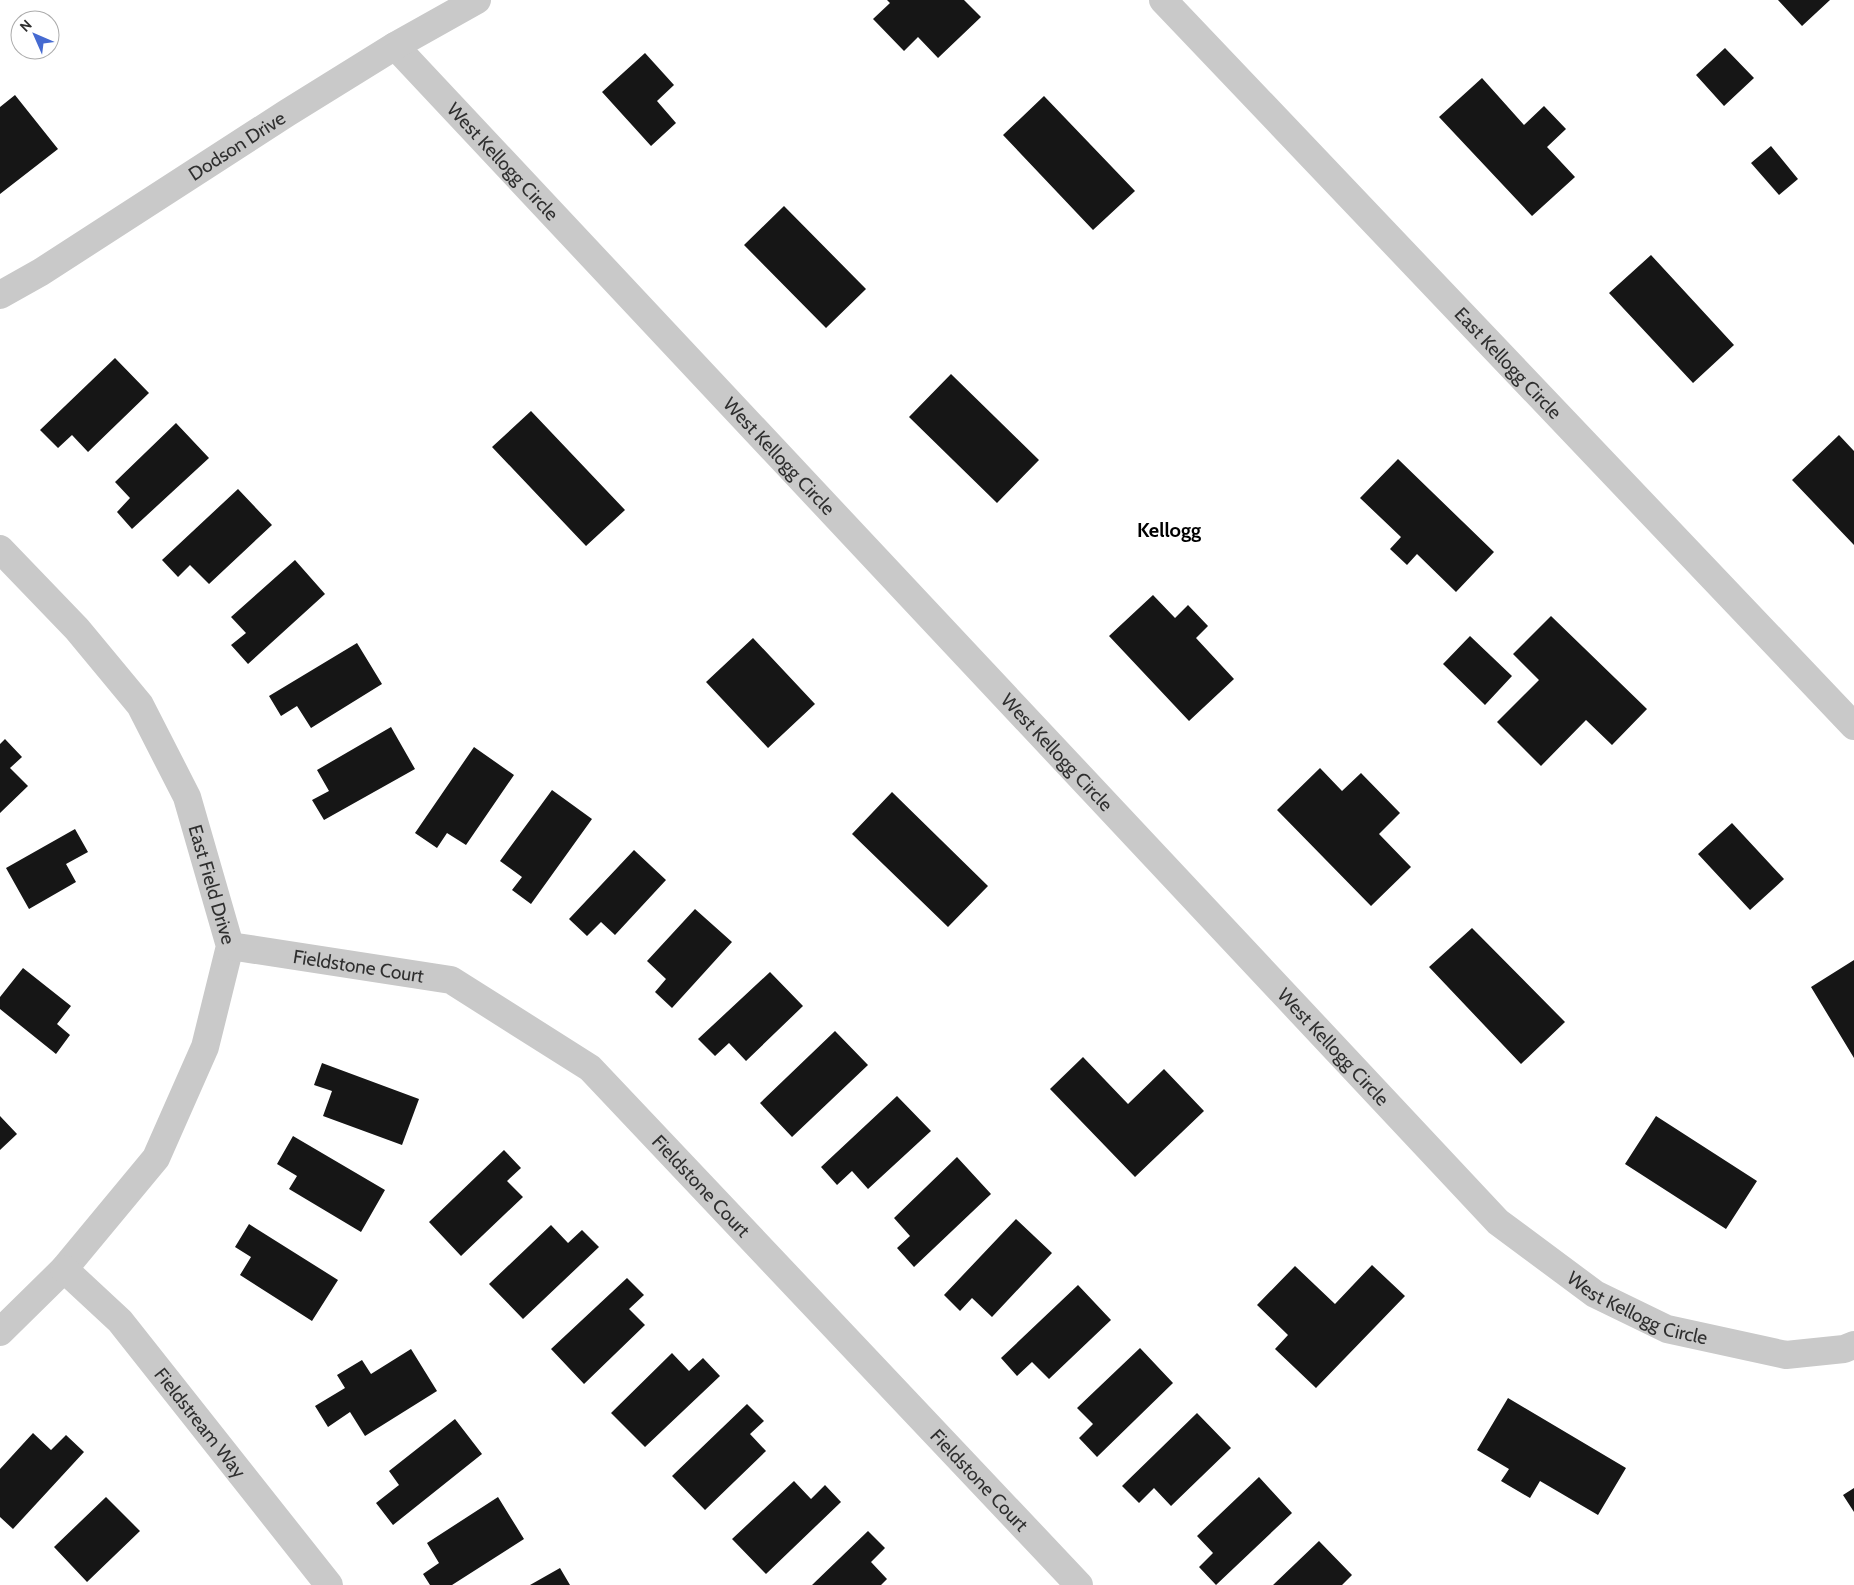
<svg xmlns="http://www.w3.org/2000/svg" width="1854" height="1585" viewBox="0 0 1854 1585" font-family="Cabin,sans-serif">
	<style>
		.building { fill: #161616 }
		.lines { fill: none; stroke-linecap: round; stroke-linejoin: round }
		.minor { stroke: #c9c9c9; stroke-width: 28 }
		.labels { text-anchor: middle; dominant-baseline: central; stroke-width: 5; stroke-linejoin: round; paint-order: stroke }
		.street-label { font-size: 19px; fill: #2f2f2f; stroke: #fff }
		.neighbourhood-label { font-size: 20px; font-weight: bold; fill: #000; stroke: #fff }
	</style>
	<rect width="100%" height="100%" fill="#fff"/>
	<path class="building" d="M887,0H964L981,17L938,58L918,37L904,51L873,19L890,3Z
		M1778,0H1830L1802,26Z
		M1725,48L1754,78L1724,106L1696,75Z
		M645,53L674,85L657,101L676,123L651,146L602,92Z
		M1482,78L1524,125L1544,106L1566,129L1547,147L1575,177L1532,216L1439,117Z
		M15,95L58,149L0,194V107Z
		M1044,96L1135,191L1093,230L1003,135Z
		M1771,146L1798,179L1779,195L1751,163Z
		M784,206L866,289L826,328L744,245Z
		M1651,255L1734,345L1693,383L1609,293Z
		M115,358L149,393L88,452L72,435L58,448L40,430Z
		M951,374L1039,460L997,503L909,417Z
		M531,411L625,510L586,546L492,447Z
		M176,423L209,458L132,529L117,512L130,498L115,482Z
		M1839,435L1854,451V545L1792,480Z
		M1398,459L1494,552L1456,592L1417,554L1407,565L1390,549L1401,537L1360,498Z
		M238,489L272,525L209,584L190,565L178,577L162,560Z
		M295,560L325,594L248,664L231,645L246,633L231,617Z
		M1153,595L1175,618L1188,605L1208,626L1196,638L1234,679L1189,721L1109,636Z
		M1551,616L1647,709L1612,745L1586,720L1541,766L1497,722L1539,680L1513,654Z
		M1470,636L1512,676L1485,705L1443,664Z
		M753,638L815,704L768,748L706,682Z
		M357,643L382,684L311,728L297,706L281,716L269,696Z
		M391,727L415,769L324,820L312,800L329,791L317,770Z
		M5,739L22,757L10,768L28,786L0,813V744Z
		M474,747L514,775L466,845L447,833L437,848L415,833Z
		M1320,768L1342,791L1361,773L1400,813L1379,834L1411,867L1371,906L1277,810Z
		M552,790L592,819L531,904L512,890L522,877L500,861Z
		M892,792L988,886L948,927L852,834Z
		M1732,823L1784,879L1750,910L1698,854Z
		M75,829L88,852L66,864L76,882L29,909L6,868Z
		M634,850L666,880L615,935L601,922L587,936L569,919Z
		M695,909L732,942L672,1008L655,992L666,979L647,961Z
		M1472,928L1565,1022L1521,1064L1429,967Z
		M1854,960V1058L1811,987Z
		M23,968L71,1006L57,1024L70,1035L56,1054L0,1009V997Z
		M770,972L803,1006L746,1061L729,1043L715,1056L698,1039Z
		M835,1031L868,1065L792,1137L760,1103Z
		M1083,1057L1128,1104L1164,1069L1204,1111L1135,1177L1050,1089Z
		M322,1063L419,1099L402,1145L323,1116L332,1091L314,1085Z
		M897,1096L931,1131L868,1189L852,1171L837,1185L821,1167Z
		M0,1116L17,1134L0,1150Z
		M1656,1116L1757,1181L1726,1229L1625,1164Z
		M293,1136L385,1190L361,1232L289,1189L297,1176L277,1164Z
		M504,1150L521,1168L507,1181L523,1197L461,1256L429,1222Z
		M957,1157L991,1194L914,1267L897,1248L910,1236L894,1218Z
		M1016,1219L1052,1253L992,1317L972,1298L960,1311L944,1295Z
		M249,1224L338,1280L312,1321L240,1275L251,1257L235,1247Z
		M551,1225L568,1243L582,1230L599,1247L523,1319L489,1284Z
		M1372,1265L1405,1296L1316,1388L1275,1349L1288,1335L1257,1305L1295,1266L1335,1304Z
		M627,1278L644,1295L629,1309L645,1325L584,1384L551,1349Z
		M1078,1285L1111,1320L1049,1379L1032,1362L1017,1376L1001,1358Z
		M1140,1348L1173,1383L1097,1457L1079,1438L1093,1424L1077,1408Z
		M411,1349L437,1391L365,1436L350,1412L328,1427L315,1406L345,1388L337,1375L362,1360L371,1374Z
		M672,1353L689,1371L703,1358L720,1376L645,1447L611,1413Z
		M1508,1398L1626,1468L1598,1515L1540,1481L1530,1498L1501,1481L1509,1469L1477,1450Z
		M747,1404L764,1421L750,1434L766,1451L705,1510L672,1476Z
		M1197,1413L1231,1448L1171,1506L1154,1488L1139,1503L1122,1486Z
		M455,1419L482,1454L393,1525L376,1503L399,1485L389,1471Z
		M33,1433L51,1450L66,1435L84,1452L13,1529L0,1517V1469Z
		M1259,1477L1292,1513L1216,1585L1199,1567L1213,1553L1197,1536Z
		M794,1481L811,1499L825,1485L841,1502L766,1574L732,1539Z
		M1854,1488V1512L1843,1495Z
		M106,1497L140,1531L87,1582L54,1547Z
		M498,1497L524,1539L452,1585H430L423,1574L439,1563L427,1543Z
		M868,1531L885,1548L871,1562L887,1579L881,1585H812Z
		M1319,1541L1352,1575L1342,1585H1273Z
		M560,1568L570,1585H530Z"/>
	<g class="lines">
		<g class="minor">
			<path id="s1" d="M1163,0L1854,726"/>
			<path id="s2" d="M395,46L1498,1222L1595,1294L1667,1329L1786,1355L1844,1349L1854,1345"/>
			<path id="s3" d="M0,295L41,272L287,113L395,46L477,0"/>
			<path id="s4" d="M0,549L77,629L140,705L187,797L230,946L205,1047L156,1158L64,1269L0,1332"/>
			<path id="s5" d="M230,946L451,980L590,1068L1079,1585"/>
			<path id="s6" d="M64,1269L120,1321L329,1585"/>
		</g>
	</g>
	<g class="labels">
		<g class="street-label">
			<text stroke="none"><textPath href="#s3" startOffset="280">Dodson Drive</textPath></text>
			<text stroke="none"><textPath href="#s2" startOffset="158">West Kellogg Circle</textPath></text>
			<text stroke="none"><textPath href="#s1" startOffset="501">East Kellogg Circle</textPath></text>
			<text stroke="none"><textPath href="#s2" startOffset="562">West Kellogg Circle</textPath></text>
			<text stroke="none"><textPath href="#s2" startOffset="968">West Kellogg Circle</textPath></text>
			<text stroke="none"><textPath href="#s4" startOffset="404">East Field Drive</textPath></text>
			<text stroke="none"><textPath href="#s5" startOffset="130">Fieldstone Court</textPath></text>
			<text stroke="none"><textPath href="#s2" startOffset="1372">West Kellogg Circle</textPath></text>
			<text stroke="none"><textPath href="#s5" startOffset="550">Fieldstone Court</textPath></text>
			<text stroke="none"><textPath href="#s2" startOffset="1778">West Kellogg Circle</textPath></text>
			<text stroke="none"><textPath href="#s6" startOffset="206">Fieldstream Way</textPath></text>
			<text stroke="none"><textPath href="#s5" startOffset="955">Fieldstone Court</textPath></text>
		</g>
		<g class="neighbourhood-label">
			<text x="1169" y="530">Kellogg</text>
		</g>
	</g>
	<g transform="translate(35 35) rotate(315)"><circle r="24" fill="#ffffff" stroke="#acacac"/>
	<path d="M0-4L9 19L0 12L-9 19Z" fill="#456ad1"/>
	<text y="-8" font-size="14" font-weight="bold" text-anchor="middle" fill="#2f2f2f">N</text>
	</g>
</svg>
